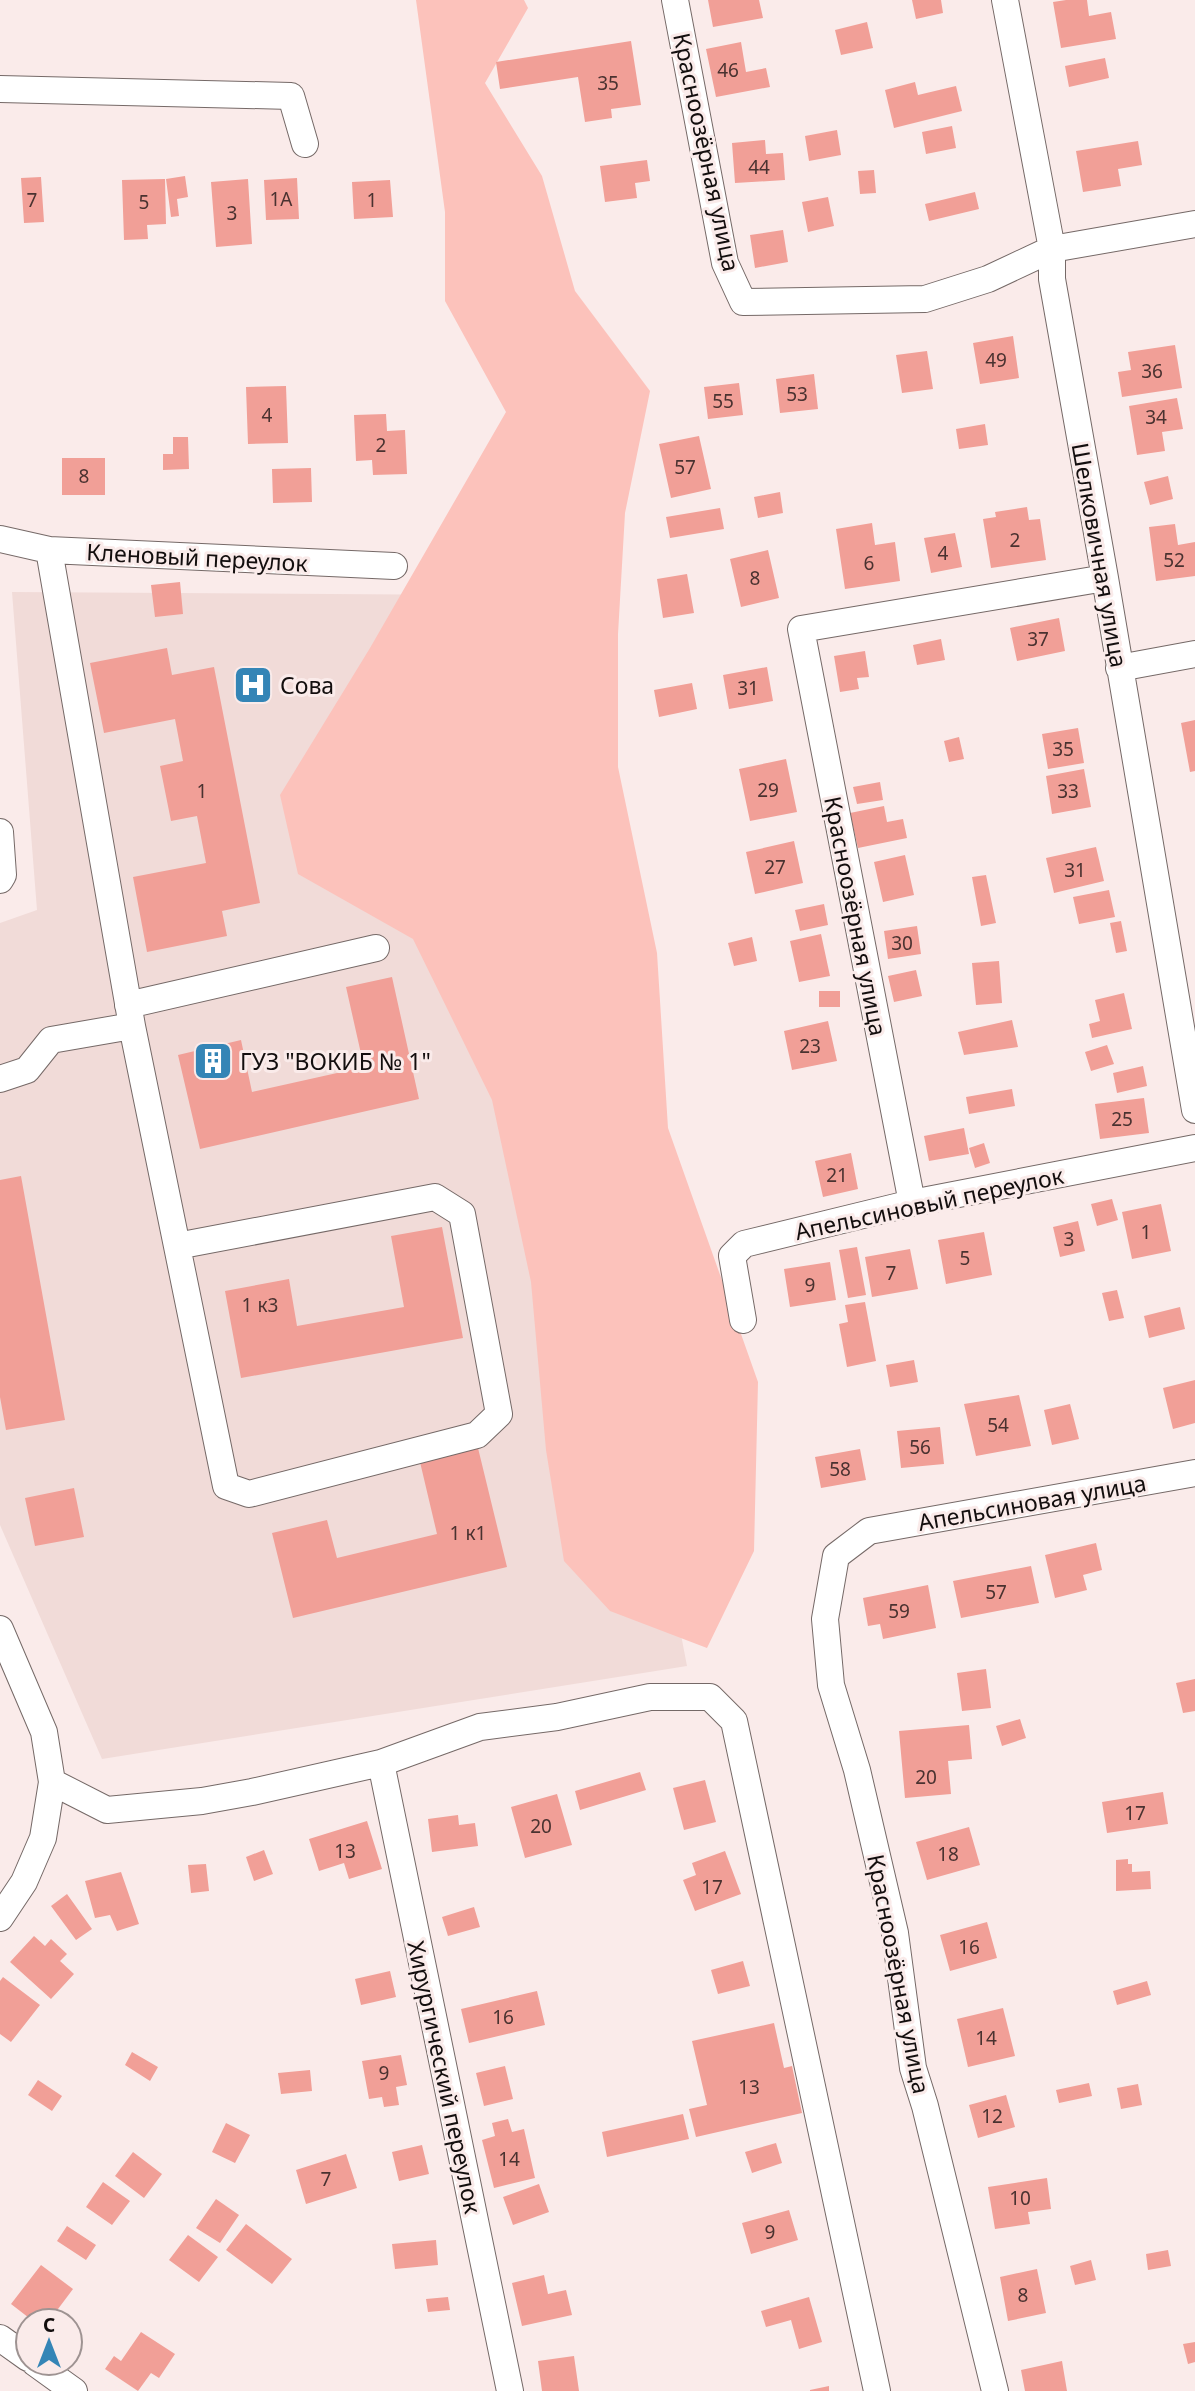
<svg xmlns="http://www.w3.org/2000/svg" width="1195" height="2391" viewBox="0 0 1195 2391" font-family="'Noto Sans',sans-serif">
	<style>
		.built { fill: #f1dbd8 }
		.green { fill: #fcc2bb }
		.building { fill: #f19f97 }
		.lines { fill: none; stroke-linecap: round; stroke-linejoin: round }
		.minor-casing { stroke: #756967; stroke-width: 28 }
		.minor { stroke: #fff; stroke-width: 26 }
		.labels { text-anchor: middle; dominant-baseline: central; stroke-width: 6; stroke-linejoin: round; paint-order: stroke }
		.number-label { font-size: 19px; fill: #4a3230 }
		.street-label { font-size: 23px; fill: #130e0e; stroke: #faebea }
		.poi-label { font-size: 23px; fill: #130e0e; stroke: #faebea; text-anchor: start }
	</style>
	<rect width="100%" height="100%" fill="#faebea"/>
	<path class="built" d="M12,592L482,595L687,1666L102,1759L0,1525V923L37,910Z"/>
	<path class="green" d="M416,0H524L528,8L485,83L542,176L575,291L650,391L625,513L618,634V767L657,953L668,1128L758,1382L754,1551L707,1648L610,1611L564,1561L546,1450L531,1282L492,1100L413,939L298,874L280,795L370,648L506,412L445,301V212Z"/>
	<path class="building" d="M708,0H759L763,18L713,27Z
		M912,0H941L943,13L916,19Z
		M1066,0H1087L1089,16L1111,12L1116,39L1061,48L1053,2Z
		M867,22L873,48L841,55L835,30Z
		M631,41L641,105L611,109L612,118L585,122L578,77L500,89L496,62Z
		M741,42L746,72L766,68L770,87L716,97L706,49Z
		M1105,58L1109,78L1069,87L1065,66Z
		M915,82L918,95L956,86L962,111L894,128L885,90Z
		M952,126L956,148L926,154L922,132Z
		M837,130L841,155L809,161L805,136Z
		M765,140L766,154L783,153L785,180L735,183L732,143Z
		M1138,141L1142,165L1118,169L1121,186L1083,192L1076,151Z
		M647,160L650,181L635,183L637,198L605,202L600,166Z
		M874,170L876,193L860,194L858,171Z
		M185,176L188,197L177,199L179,216L171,217L166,179Z
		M41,177L44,222L24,223L21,178Z
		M297,178L299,219L266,220L264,180Z
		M165,179L166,224L147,225L148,239L124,240L122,180Z
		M248,179L252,244L216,247L211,182Z
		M390,180L393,217L354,219L352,182Z
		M975,192L979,209L929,221L925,204Z
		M828,197L834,226L808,232L802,202Z
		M783,230L788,262L755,268L750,235Z
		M1013,336L1019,378L980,384L973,343Z
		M1175,345L1182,388L1122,397L1118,372L1131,370L1128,352Z
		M927,351L933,389L902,393L896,355Z
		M814,374L818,409L780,413L776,379Z
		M739,383L743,415L708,419L704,387Z
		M286,386L288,443L248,444L246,387Z
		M1177,398L1183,429L1162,432L1165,451L1137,455L1129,406Z
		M386,414L387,431L405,430L407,474L373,475L372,460L356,461L354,415Z
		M985,424L988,445L959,449L956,429Z
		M699,436L711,489L671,498L659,444Z
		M173,437H188L189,469L163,470V454H173Z
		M62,458H105V495H62Z
		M311,468L312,502L273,503L272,469Z
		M1168,476L1173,499L1150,505L1144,482Z
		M780,492L783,513L758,518L754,497Z
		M1027,507L1029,520L1040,519L1046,560L991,568L983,519L996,517L995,512Z
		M720,508L724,529L670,538L666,517Z
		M872,523L875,545L895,542L900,581L845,589L836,529Z
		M1175,524L1178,545L1195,542V576L1156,581L1149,527Z
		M955,533L962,567L931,573L924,538Z
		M768,550L779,598L741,607L730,559Z
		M687,574L694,613L663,618L657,579Z
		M180,582L183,614L155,617L151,585Z
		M1059,618L1065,651L1017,661L1010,628Z
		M941,639L945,660L917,665L913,645Z
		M167,648L172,675L214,667L260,903L222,911L227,936L147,952L133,877L206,863L197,816L171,821L160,766L183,761L175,719L104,733L90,663Z
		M865,651L869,677L857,678L859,689L840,692L834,656Z
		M767,667L773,701L729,709L723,675Z
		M692,683L697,709L659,717L654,690Z
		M1195,720V771L1190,772L1181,723Z
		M1078,728L1084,763L1048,769L1042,734Z
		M959,737L964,759L949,762L944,741Z
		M786,759L797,812L750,821L739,769Z
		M1084,769L1091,807L1052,814L1046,776Z
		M880,782L883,800L857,804L853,787Z
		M884,806L887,822L903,819L907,838L858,848L850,813Z
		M794,841L803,883L755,894L746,852Z
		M1096,847L1104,881L1054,893L1046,858Z
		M905,855L914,895L883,902L874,862Z
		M986,875L996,923L981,926L972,877Z
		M1109,890L1115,917L1079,924L1073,897Z
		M824,904L828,925L800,931L795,910Z
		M1121,921L1127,951L1116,953L1110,923Z
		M917,926L921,954L888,959L884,931Z
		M821,934L830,976L799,982L790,941Z
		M752,937L757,961L734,966L728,943Z
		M999,961L1002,1003L976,1005L972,963Z
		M916,970L922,996L894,1002L888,976Z
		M392,977L419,1099L200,1149L178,1055L241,1040L252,1092L364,1067L346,987Z
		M819,991H840V1007H819Z
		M1124,993L1132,1029L1092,1038L1089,1024L1100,1021L1095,1000Z
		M1012,1020L1018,1047L964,1055L958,1032Z
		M828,1021L837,1061L792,1070L784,1031Z
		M1107,1045L1114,1064L1091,1071L1085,1052Z
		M1143,1066L1147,1086L1117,1093L1113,1073Z
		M1012,1089L1015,1106L969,1114L966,1097Z
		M1144,1098L1149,1133L1100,1139L1095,1104Z
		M964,1128L969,1154L929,1161L924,1136Z
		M984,1143L990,1163L975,1168L969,1148Z
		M851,1153L858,1189L823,1197L815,1161Z
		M21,1176L65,1420L6,1430L0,1397V1180Z
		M1112,1199L1118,1220L1097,1226L1091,1204Z
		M1161,1204L1171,1251L1132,1259L1122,1212Z
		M1078,1221L1085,1251L1060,1257L1053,1227Z
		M442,1227L463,1338L241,1378L225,1291L289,1279L297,1326L404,1307L391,1236Z
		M984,1232L992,1275L946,1284L938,1240Z
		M857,1247L866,1295L848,1298L839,1250Z
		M910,1249L918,1289L872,1297L865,1257Z
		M830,1262L836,1300L790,1307L784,1269Z
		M1117,1290L1124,1318L1109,1321L1102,1293Z
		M865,1302L876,1361L847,1367L839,1324L848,1322L845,1305Z
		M1180,1307L1185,1329L1149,1338L1144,1316Z
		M914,1360L918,1382L890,1387L886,1365Z
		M1195,1380V1423L1173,1429L1163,1388Z
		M1019,1395L1031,1446L976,1456L964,1404Z
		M1070,1404L1079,1439L1052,1445L1044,1410Z
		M940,1427L944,1464L901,1468L897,1431Z
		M478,1448L507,1567L293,1618L272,1533L327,1520L337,1558L437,1534L420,1462Z
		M860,1449L866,1480L821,1488L815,1457Z
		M74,1488L84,1537L35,1546L25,1498Z
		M1096,1543L1102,1570L1083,1575L1087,1590L1055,1598L1045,1555Z
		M1031,1566L1039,1603L961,1618L953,1581Z
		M928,1585L936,1628L883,1639L880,1624L868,1626L863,1598Z
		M986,1669L991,1708L962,1711L957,1673Z
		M1195,1679V1711L1183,1713L1176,1683Z
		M1020,1719L1026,1738L1002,1746L996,1726Z
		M969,1725L972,1759L948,1761L951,1794L905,1798L899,1731Z
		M640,1772L646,1790L580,1810L575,1791Z
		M705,1780L716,1822L684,1830L673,1788Z
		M1163,1792L1168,1824L1107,1833L1102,1802Z
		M557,1794L572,1845L525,1858L511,1807Z
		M458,1815L459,1825L475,1823L478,1846L432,1852L428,1819Z
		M367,1821L382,1869L349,1879L344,1863L319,1871L309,1839Z
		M969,1827L980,1865L927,1880L916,1842Z
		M264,1850L273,1874L254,1881L246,1857Z
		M725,1851L741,1894L695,1911L683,1880L696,1875L692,1863Z
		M1128,1859V1864H1132V1872L1150,1871L1151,1889L1116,1891V1860Z
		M206,1864L209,1891L191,1893L188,1865Z
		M121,1872L139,1924L117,1931L110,1915L95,1918L85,1881Z
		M67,1894L92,1929L76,1940L51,1906Z
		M474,1907L480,1927L448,1936L442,1917Z
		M987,1922L997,1958L950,1971L940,1935Z
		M34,1936L45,1946L51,1939L67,1954L60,1961L74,1974L51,1999L10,1962Z
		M743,1961L750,1986L718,1994L711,1970Z
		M390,1971L396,1997L361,2005L355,1979Z
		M3,1977L40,2005L11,2042L0,2034V1981Z
		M1147,1981L1151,1995L1117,2005L1113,1991Z
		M537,1991L545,2025L469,2043L461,2009Z
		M1003,2008L1015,2056L968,2067L957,2019Z
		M774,2023L784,2068L792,2066L802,2113L696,2137L689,2109L707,2105L692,2041Z
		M132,2052L158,2067L150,2081L125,2065Z
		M401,2055L407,2085L396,2087L399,2105L384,2107L382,2097L369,2099L362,2061Z
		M505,2066L513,2099L484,2106L476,2073Z
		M310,2070L312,2091L281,2094L278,2073Z
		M38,2080L62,2096L52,2111L28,2095Z
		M1089,2083L1092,2096L1059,2103L1056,2090Z
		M1138,2084L1142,2105L1121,2109L1117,2088Z
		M1006,2095L1015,2127L978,2138L969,2105Z
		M683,2114L689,2139L607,2157L602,2132Z
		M508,2119L512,2132L524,2129L535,2178L494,2188L482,2140L495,2136L492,2123Z
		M226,2123L250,2135L235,2163L212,2152Z
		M776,2143L782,2163L752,2173L745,2152Z
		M422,2145L429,2174L399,2181L392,2152Z
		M133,2152L162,2174L144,2198L115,2176Z
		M346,2154L357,2188L306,2204L296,2170Z
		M1047,2178L1051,2209L1028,2212L1030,2224L995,2229L988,2187Z
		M103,2182L130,2201L112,2225L86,2207Z
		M539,2184L549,2212L513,2225L503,2197Z
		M216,2199L239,2215L220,2243L196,2228Z
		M789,2210L798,2240L751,2254L742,2223Z
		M246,2224L292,2259L272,2284L226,2250Z
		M67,2226L96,2245L86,2260L57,2241Z
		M188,2235L218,2257L199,2282L169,2260Z
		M436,2240L438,2265L395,2269L392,2244Z
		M1168,2250L1171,2266L1148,2270L1146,2254Z
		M1091,2260L1096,2280L1075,2285L1070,2266Z
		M41,2265L73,2289L49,2321H33L11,2304Z
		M1037,2269L1046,2313L1008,2321L1000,2277Z
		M544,2275L548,2294L566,2290L572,2315L522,2326L512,2283Z
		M448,2297L450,2310L428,2312L426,2299Z
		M809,2297L822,2342L799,2349L791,2320L766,2327L761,2311Z
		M141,2332L175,2354L159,2378L151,2373L138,2391L105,2369L114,2356L121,2361Z
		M1195,2342V2362L1188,2364L1183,2344Z
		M574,2356L579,2391H542L538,2361Z
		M1062,2361L1067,2391H1025L1021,2370Z
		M829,2386V2391H810V2390Z"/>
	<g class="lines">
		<g class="minor-casing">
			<path id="minor" d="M675,0L725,263L743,302L925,299L988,279L1052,249L1195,224
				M1005,0L1052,249V279L1105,578L1195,1110
				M0,89L291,96L305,144
				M0,539L49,550L394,566
				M49,550L132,1026L226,1486L249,1494L477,1435L499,1414L462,1214L435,1197L177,1246
				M1119,668L1195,654
				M0,832L3,875L0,880
				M128,1005L376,948
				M0,1079L27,1070L51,1040L132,1026
				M912,1203L801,629L1105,578
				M743,1320L732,1256L744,1244L912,1203L1195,1148
				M0,1629L44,1732L52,1782L107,1810L202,1801L252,1792L381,1763L480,1727L557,1717L650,1697H710L734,1721L877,2391
				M381,1763L510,2391
				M0,1918L24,1882L43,1838L52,1782
				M0,2338L28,2358
				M35,2363L74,2391
				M995,2391L925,2106L913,2068L895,1933L857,1770L831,1685L825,1619L836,1556L869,1531L1195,1473"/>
		</g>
		<use href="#minor" class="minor"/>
	</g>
	<defs>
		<g id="hospital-square" transform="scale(2.0125)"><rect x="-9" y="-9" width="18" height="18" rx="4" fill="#3485b6" stroke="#faebea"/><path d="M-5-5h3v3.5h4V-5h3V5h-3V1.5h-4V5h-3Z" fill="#fff"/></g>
		<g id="building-square" transform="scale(2.0125)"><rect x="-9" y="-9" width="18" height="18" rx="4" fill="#3485b6" stroke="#faebea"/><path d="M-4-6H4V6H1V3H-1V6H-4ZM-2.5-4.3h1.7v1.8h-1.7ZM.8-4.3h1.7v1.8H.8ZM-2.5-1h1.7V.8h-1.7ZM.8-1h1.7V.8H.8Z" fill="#fff"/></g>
	</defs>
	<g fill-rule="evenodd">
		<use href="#hospital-square" x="253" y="685"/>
		<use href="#building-square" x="213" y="1061"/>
	</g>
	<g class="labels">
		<g class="number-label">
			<text x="728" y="70">46</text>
			<text x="608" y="83">35</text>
			<text x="759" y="167">44</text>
			<text x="281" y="199">1А</text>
			<text x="32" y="200">7</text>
			<text x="372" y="200">1</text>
			<text x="144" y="202">5</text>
			<text x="232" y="213">3</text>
			<text x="996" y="360">49</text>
			<text x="1152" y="371">36</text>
			<text x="797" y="394">53</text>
			<text x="723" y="401">55</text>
			<text x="267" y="415">4</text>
			<text x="1156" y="417">34</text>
			<text x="381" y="445">2</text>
			<text x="685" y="467">57</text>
			<text x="84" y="476">8</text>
			<text x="1015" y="540">2</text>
			<text x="943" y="553">4</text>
			<text x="1174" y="560">52</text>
			<text x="869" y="563">6</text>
			<text x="755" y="578">8</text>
			<text x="1038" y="639">37</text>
			<text x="748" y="688">31</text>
			<text x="1063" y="749">35</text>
			<text x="768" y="790">29</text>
			<text x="202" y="791">1</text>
			<text x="1068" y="791">33</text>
			<text x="775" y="867">27</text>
			<text x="1075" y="870">31</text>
			<text x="902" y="943">30</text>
			<text x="810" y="1046">23</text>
			<text x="1122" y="1119">25</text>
			<text x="837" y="1175">21</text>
			<text x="1146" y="1232">1</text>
			<text x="1069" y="1239">3</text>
			<text x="965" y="1258">5</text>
			<text x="891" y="1273">7</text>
			<text x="810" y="1285">9</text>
			<text x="260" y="1305">1 к3</text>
			<text x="998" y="1425">54</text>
			<text x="920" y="1447">56</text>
			<text x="840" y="1469">58</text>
			<text x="468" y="1533">1 к1</text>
			<text x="996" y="1592">57</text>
			<text x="899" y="1611">59</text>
			<text x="926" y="1777">20</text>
			<text x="1135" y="1813">17</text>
			<text x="541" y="1826">20</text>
			<text x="345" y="1851">13</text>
			<text x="948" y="1854">18</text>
			<text x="712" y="1887">17</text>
			<text x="969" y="1947">16</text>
			<text x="503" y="2017">16</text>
			<text x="986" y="2038">14</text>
			<text x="384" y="2073">9</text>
			<text x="749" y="2087">13</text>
			<text x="992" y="2116">12</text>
			<text x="509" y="2159">14</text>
			<text x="326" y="2179">7</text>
			<text x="1020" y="2198">10</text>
			<text x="770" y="2232">9</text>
			<text x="1023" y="2295">8</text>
		</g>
		<g class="street-label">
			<text transform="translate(707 152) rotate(78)">Красноозёрная улица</text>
			<text transform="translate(1100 555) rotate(80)">Шелковичная улица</text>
			<text transform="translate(197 557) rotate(3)">Кленовый переулок</text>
			<text transform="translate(856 916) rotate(79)">Красноозёрная улица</text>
			<text transform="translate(929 1203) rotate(-12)">Апельсиновый переулок</text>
			<text transform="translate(1032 1502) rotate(-10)">Апельсиновая улица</text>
			<text transform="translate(899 1974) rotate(79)">Красноозёрная улица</text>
			<text transform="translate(445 2077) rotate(78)">Хирургический переулок</text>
		</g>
		<g class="poi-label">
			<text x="280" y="685">Сова</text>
			<text x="240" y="1061">ГУЗ "ВОКИБ № 1"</text>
		</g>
	</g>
	<g transform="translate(49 2342)"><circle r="33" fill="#faebea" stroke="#9e9392" stroke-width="2"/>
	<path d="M0-5L12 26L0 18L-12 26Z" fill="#3485b6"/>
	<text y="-10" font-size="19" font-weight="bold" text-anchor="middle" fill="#130e0e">С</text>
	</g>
</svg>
